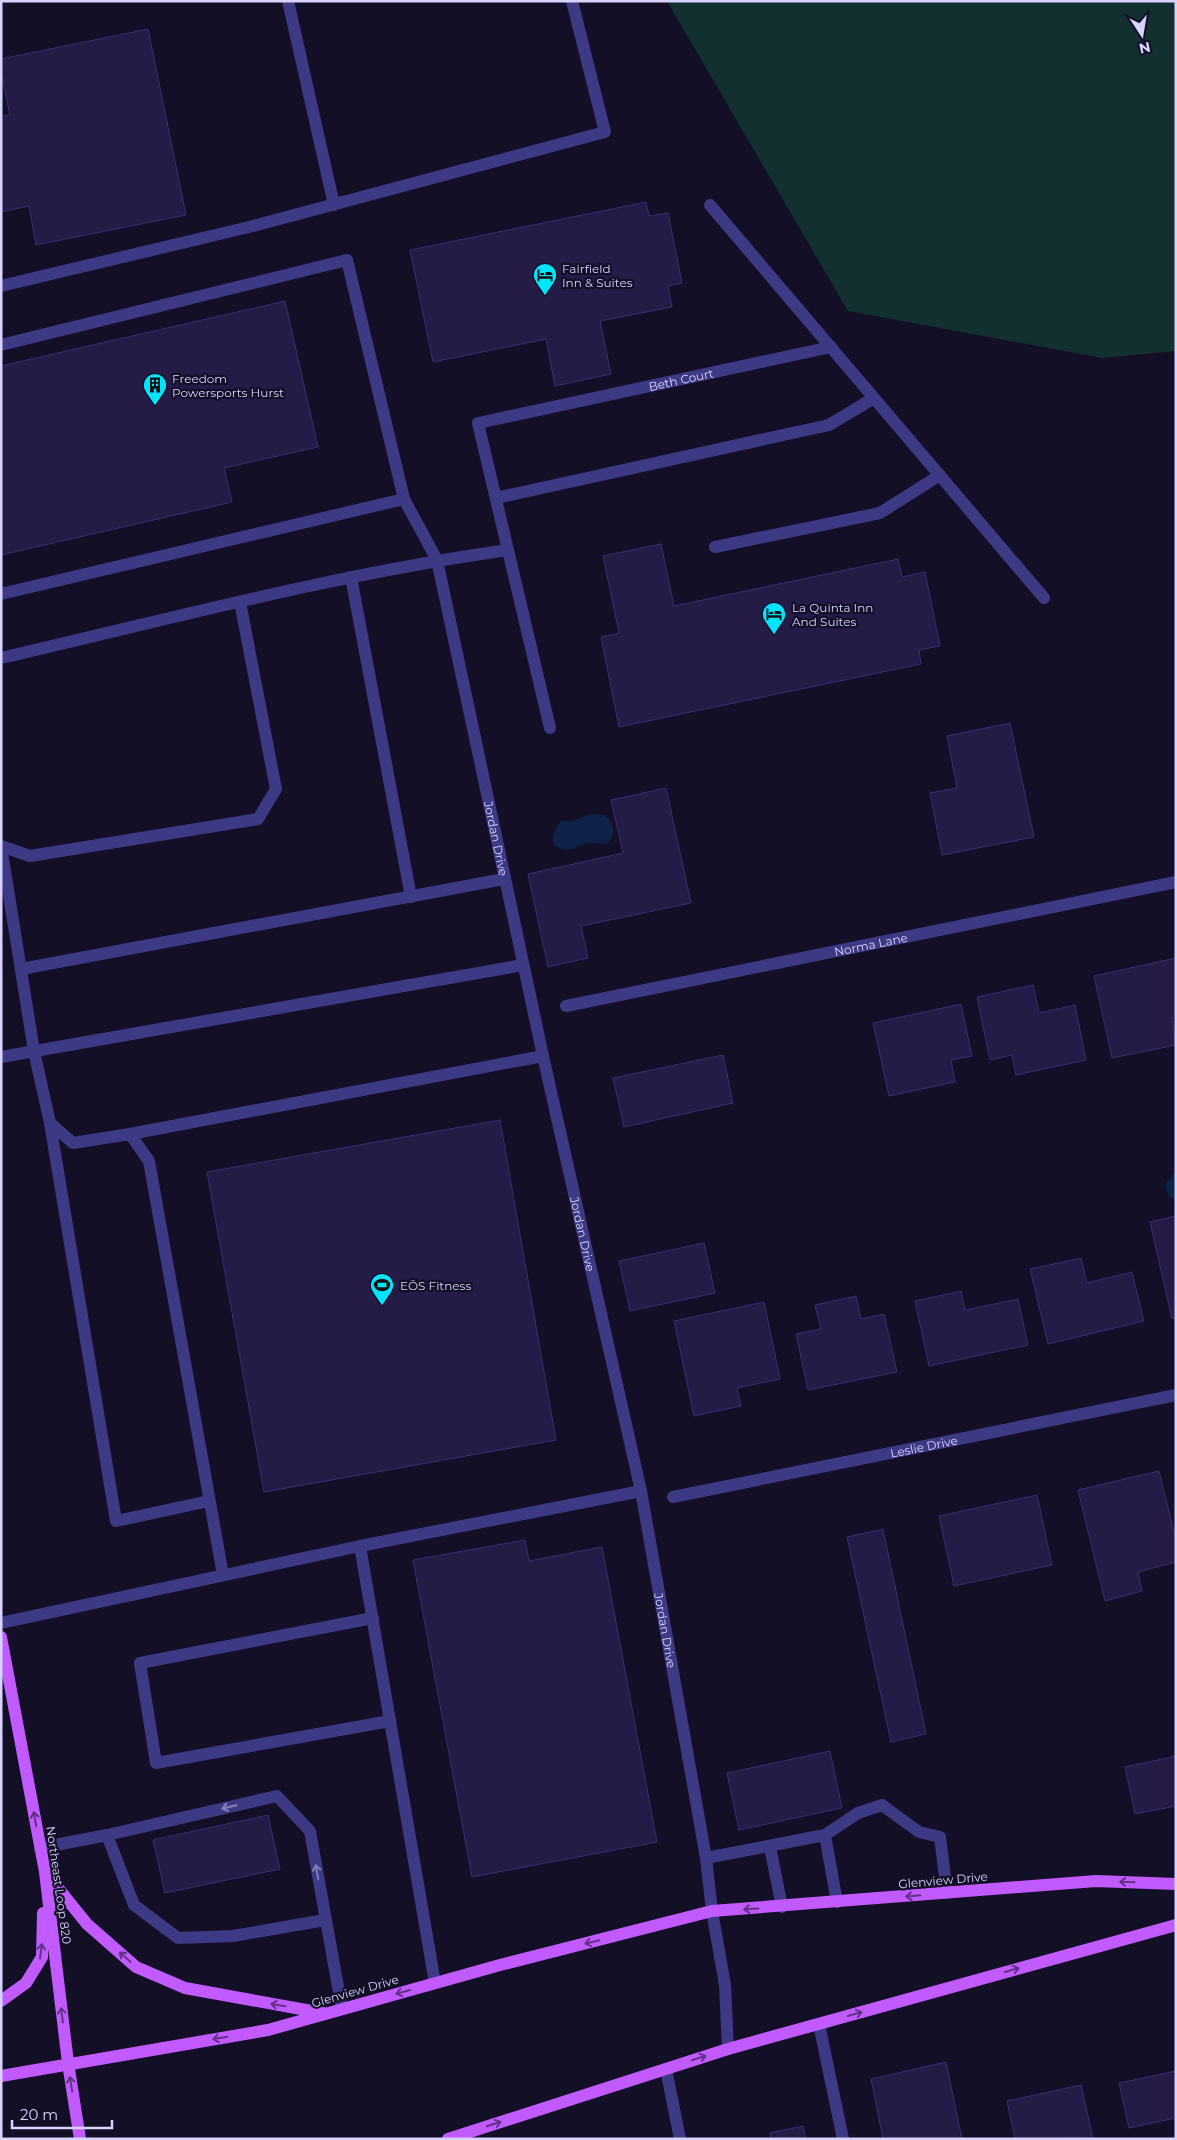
<svg xmlns="http://www.w3.org/2000/svg" width="1177" height="2140" viewBox="0 0 1177 2140" font-family="Montserrat,sans-serif">
	<style>
		.green { fill: #12302f }
		.water { fill: #0c2248 }
		.building { fill: #241b47; stroke: #3b2d73 }
		.lines { fill: none; stroke-linecap: round; stroke-linejoin: round }
		.minor { stroke: #3d3a85; stroke-width: 12 }
		.major { stroke: #c25bff; stroke-width: 12 }
		.oneway { stroke: #837fbc }
		.oneway2 { stroke: #623188 }
		.labels { text-anchor: middle; dominant-baseline: central; stroke-width: 4.5; stroke-linejoin: round; paint-order: stroke }
		.poi-label { font-size: 12px; fill: #d9d4ff; stroke: #130f26; text-anchor: start }
		.street-label { font-size: 12px; fill: #d9d4ff; stroke: #130f26 }
	</style>
	<rect width="100%" height="100%" fill="#130f26"/>
	<path class="green" d="M667,1H1176V351L1102,358L848,311Z"/>
	<path class="water" d="M591,814C595,814 599,814 603,815C614,819 618,838 606,843C600,846 593,841 587,843C580,844 575,849 568,850C547,848 551,834 561,821H573Z
		M1176,1171V1200C1168,1198 1166,1191 1166,1183Z"/>
	<path class="building" d="M148,29L186,215L36,245L29,206L1,212V116L10,115L1,72V59Z
		M646,202L649,216L668,213L682,283L668,286L672,307L600,321L611,374L555,386L546,339L433,362L410,250Z
		M285,301L318,447L224,468L232,502L1,555V366Z
		M661,544L674,606L898,559L902,577L925,572L940,646L919,650L921,664L619,727L601,637L619,633L603,556Z
		M1010,723L1034,837L942,855L930,793L957,788L947,736Z
		M666,788L691,903L581,926L588,958L548,967L528,874L623,853L611,800Z
		M1176,958V1018H1172L1176,1045L1112,1058L1094,976Z
		M1033,985L1039,1013L1075,1005L1086,1060L1016,1075L1012,1055L990,1060L977,997Z
		M961,1004L972,1056L951,1060L955,1082L889,1096L873,1023Z
		M723,1055L733,1103L624,1127L613,1078Z
		M500,1120L556,1440L264,1492L207,1172Z
		M1176,1216V1318L1172,1319L1150,1222Z
		M704,1243L715,1293L630,1311L619,1261Z
		M1081,1258L1087,1283L1132,1272L1144,1321L1048,1344L1030,1269Z
		M961,1291L965,1310L1018,1299L1028,1345L929,1366L915,1301Z
		M856,1296L861,1319L884,1314L897,1372L808,1390L796,1334L821,1329L815,1305Z
		M764,1302L780,1379L737,1388L741,1406L694,1416L674,1321Z
		M1159,1471L1176,1540V1562L1138,1572L1142,1591L1105,1601L1078,1490Z
		M1037,1495L1052,1565L954,1586L939,1516Z
		M883,1529L926,1734L891,1742L847,1537Z
		M525,1540L529,1561L602,1547L657,1842L472,1877L413,1560Z
		M830,1751L842,1808L739,1830L727,1773Z
		M1176,1756V1806L1135,1814L1125,1767Z
		M268,1815L280,1869L165,1893L153,1840Z
		M946,2062L962,2139H883L871,2079Z
		M1176,2071V2118L1129,2128L1119,2083Z
		M1081,2085L1093,2138L1015,2139L1007,2101Z
		M803,2126L806,2139H771L770,2133Z"/>
	<g class="lines">
		<g class="minor">
			<path d="M288,1L334,205"/>
			<path d="M710,205L1044,598"/>
			<path d="M1,286L249,227L605,132L572,1"/>
			<path d="M1,345L347,260L404,499L1,594"/>
			<path d="M496,498L829,425L874,398"/>
			<path id="s1" d="M404,499L437,560L543,1056L641,1491L706,1858L712,1911L725,1985L728,2049"/>
			<path d="M715,547L880,513L940,475"/>
			<path d="M351,577L411,897"/>
			<path d="M1,658C169,619 337,574 508,550"/>
			<path id="s2" d="M550,728L478,423L831,347"/>
			<path d="M1,846L34,1051L50,1123L73,1143L130,1134L149,1161L223,1575"/>
			<path d="M1,846L30,856L258,819L276,789L240,602"/>
			<path d="M21,969L504,879"/>
			<path id="s3" d="M566,1006L1176,882"/>
			<path d="M1,1057L523,965"/>
			<path d="M50,1123L116,1521L209,1501"/>
			<path d="M130,1134L543,1056"/>
			<path id="s4" d="M673,1497L1176,1395"/>
			<path d="M360,1546L641,1491"/>
			<path d="M373,1618L140,1663L156,1763L390,1721"/>
			<path d="M1,1623L360,1546L435,1983"/>
			<path d="M107,1835L134,1905L178,1938L233,1936L325,1920"/>
			<path d="M825,1835L837,1902"/>
			<path d="M770,1847L782,1907"/>
			<path d="M40,1848L107,1835L277,1796L310,1831L342,2009"/>
			<path d="M706,1858L825,1835L858,1813L882,1805L919,1832L940,1837L947,1893"/>
			<path d="M819,2024L843,2139"/>
			<path d="M666,2069L680,2139"/>
		</g>
		<path class="major" d="M1,1637L45,1872L68,2063L80,2139
			M45,1872L87,1924L136,1967L185,1988L323,2013
			M1,2001L26,1983L42,1957L43,1913
			M1,2076L268,2030L500,1965L712,1911L1096,1881L1176,1884
			M448,2139L728,2049L1176,1925"/>
	</g>
	<defs><path id="oneway-shaft" d="M-6 0H5M1.5-3L5.5 0L1.5 3" fill="none" stroke-width="1.6" stroke-linecap="round" stroke-linejoin="round" transform="scale(1.25)"/></defs>
	<g class="oneway">
		<use href="#oneway-shaft" transform="translate(229 1807) rotate(167)"/>
		<use href="#oneway-shaft" transform="translate(317 1872) rotate(-100)"/>
	</g>
	<g class="oneway2">
		<use href="#oneway-shaft" transform="translate(35 1819) rotate(-100)"/>
		<use href="#oneway-shaft" transform="translate(1127 1882) rotate(-178)"/>
		<use href="#oneway-shaft" transform="translate(913 1896) rotate(175)"/>
		<use href="#oneway-shaft" transform="translate(751 1909) rotate(177)"/>
		<use href="#oneway-shaft" transform="translate(592 1942) rotate(166)"/>
		<use href="#oneway-shaft" transform="translate(41 1951) rotate(-83)"/>
		<use href="#oneway-shaft" transform="translate(125 1957) rotate(-138)"/>
		<use href="#oneway-shaft" transform="translate(1012 1970) rotate(-16)"/>
		<use href="#oneway-shaft" transform="translate(403 1992) rotate(165)"/>
		<use href="#oneway-shaft" transform="translate(278 2005) rotate(-170)"/>
		<use href="#oneway-shaft" transform="translate(855 2014) rotate(-16)"/>
		<use href="#oneway-shaft" transform="translate(62 2015) rotate(-97)"/>
		<use href="#oneway-shaft" transform="translate(220 2038) rotate(170)"/>
		<use href="#oneway-shaft" transform="translate(699 2058) rotate(-18)"/>
		<use href="#oneway-shaft" transform="translate(71 2084) rotate(-99)"/>
		<use href="#oneway-shaft" transform="translate(494 2124) rotate(-18)"/>
	</g>
	<defs>
		<g id="hotel-pin" transform="scale(1.25)"><path d="M0 17L-7.5 6A9.5 9.5 0 1 1 7.5 6Z" fill="#00e5ff" stroke="#130f26"/><path d="M-6-4.5h1.5V1H6V5H4.5V3h-9V5H-6ZM-4 0a1.8 1.8 0 1 1 3.6 0ZM.5 0V-2.5h3Q6-2.5 6 0Z" fill="#111"/></g>
		<g id="building-pin" transform="scale(1.25)"><path d="M0 17L-7.5 6A9.5 9.5 0 1 1 7.5 6Z" fill="#00e5ff" stroke="#130f26"/><path d="M-4-6H4V6H1V3H-1V6H-4ZM-2.5-4.3h1.7v1.8h-1.7ZM.8-4.3h1.7v1.8H.8ZM-2.5-1h1.7V.8h-1.7ZM.8-1h1.7V.8H.8Z" fill="#111"/></g>
		<g id="stadium-pin" transform="scale(1.25)"><path d="M0 17L-7.5 6A9.5 9.5 0 1 1 7.5 6Z" fill="#00e5ff" stroke="#130f26"/><path d="M0-5a6.5 5 0 1 0 0 10a6.5 5 0 1 0 0-10ZM-3.5-1.8h7v3.6h-7Z" fill="#111"/></g>
	</defs>
	<g fill-rule="evenodd">
		<use href="#hotel-pin" x="545" y="275"/>
		<use href="#building-pin" x="155" y="385"/>
		<use href="#hotel-pin" x="774" y="614"/>
		<use href="#stadium-pin" x="382" y="1285"/>
	</g>
	<g class="labels">
		<g class="poi-label">
			<text x="562" y="268">Fairfield<tspan x="562" dy="14">Inn &amp; Suites</tspan></text>
			<text x="172" y="378">Freedom<tspan x="172" dy="14">Powersports Hurst</tspan></text>
			<text x="792" y="607">La Quinta Inn<tspan x="792" dy="14">And Suites</tspan></text>
			<text x="400" y="1285">EŌS Fitness</text>
		</g>
		<g class="street-label">
			<text stroke="none"><textPath href="#s2" startOffset="521">Beth Court</textPath></text>
			<text stroke="none"><textPath href="#s1" startOffset="354">Jordan Drive</textPath></text>
			<text stroke="none"><textPath href="#s3" startOffset="311">Norma Lane</textPath></text>
			<text stroke="none"><textPath href="#s1" startOffset="759">Jordan Drive</textPath></text>
			<text stroke="none"><textPath href="#s4" startOffset="256">Leslie Drive</textPath></text>
			<text stroke="none"><textPath href="#s1" startOffset="1164">Jordan Drive</textPath></text>
			<text transform="translate(943 1880) rotate(-5)">Glenview Drive</text>
			<text transform="translate(59 1885) rotate(82)">Northeast Loop 820</text>
			<text transform="translate(355 1991) rotate(-16)">Glenview Drive</text>
		</g>
	</g>
	<rect width="1177" height="2140" fill="none" stroke="#d9d4ff" stroke-width="5"/>
	<g transform="translate(1142 35) rotate(168)" stroke="#130f26" stroke-width="4" paint-order="stroke">
	<path d="M0-4L9 19L0 12L-9 19Z" fill="#d9d4ff"/>
	<text y="-8" font-size="14" font-weight="bold" text-anchor="middle" fill="#d9d4ff">N</text>
	</g>
	<path d="M12 2120v8h100v-8" fill="none" stroke="#d9d4ff" stroke-width="2.5"/>
	<text x="20" y="2120" font-size="15" fill="#d9d4ff" stroke="#130f26" stroke-width="4" paint-order="stroke">20 m</text>
</svg>
